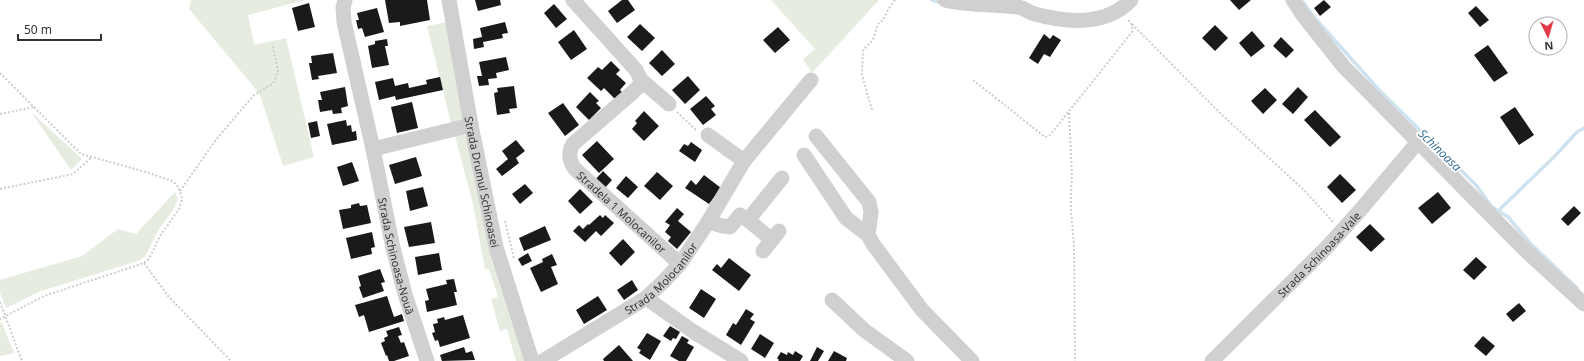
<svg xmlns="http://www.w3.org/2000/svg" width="1584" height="361" viewBox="0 0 1584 361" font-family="'Noto Sans',sans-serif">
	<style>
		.green { fill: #e6ecdf }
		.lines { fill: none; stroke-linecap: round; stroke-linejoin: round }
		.stream { stroke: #cfe2ee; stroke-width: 3.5 }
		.building { fill: #1a1a1a }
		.path { stroke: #cdcdcd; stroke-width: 2; stroke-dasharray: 2 2; stroke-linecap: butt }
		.minor { stroke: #d0d0d0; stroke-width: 15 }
		.labels { text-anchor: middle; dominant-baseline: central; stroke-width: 4; stroke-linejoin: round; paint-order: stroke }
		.street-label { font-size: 11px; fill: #333; stroke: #fff }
		.water-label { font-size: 12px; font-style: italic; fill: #3f7597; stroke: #fff }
	</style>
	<rect width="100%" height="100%" fill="#fff"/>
	<path class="green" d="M191,0H305L248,15L254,45L286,38L314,157L283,166L261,98L254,87L189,9Z
		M771,0H879L812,73L803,59L815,49Z
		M447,22L465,120L451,123L427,26Z
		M31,112L82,159L71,170Z
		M462,134L469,138L527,361H516L507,329L500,331L491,299L498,297L489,269H485L473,204L455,136Z
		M175,192L178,199L173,210L159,229L145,257L138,261L41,291L6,308L0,293V280L82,256L118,229L136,234Z
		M0,323H2L14,353L0,356Z"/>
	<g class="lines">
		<path class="stream" d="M932,0L942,3
			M1303,2L1313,16L1381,92L1476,185L1492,207L1508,217L1530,243L1577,288
			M1498,211L1554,157L1577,132L1584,128"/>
	</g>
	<path class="building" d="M385,0H427L430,20L400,26V22L389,23Z
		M475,0H500L501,5L478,11Z
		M622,0H628L635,10L617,23L608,11Z
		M1230,0H1251L1239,10Z
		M1324,0L1331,7L1320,16L1314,8Z
		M309,3L315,27L298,31L292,8Z
		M554,4L567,19L556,28L544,13Z
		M1476,6L1489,20L1480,27L1468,13Z
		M377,8L384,32L365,37L362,28L358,29L356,20H359L357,13Z
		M505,22L508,33L502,34L503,38L483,42L484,47L474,49L473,39L482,37L480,28Z
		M640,24L655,38L642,51L627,37Z
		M1215,25L1228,38L1215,51L1202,38Z
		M778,27L790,40L775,53L763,40Z
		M574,30L587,49L571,60L558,42Z
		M1252,31L1265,46L1251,57L1239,43Z
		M1044,34L1050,39L1053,35L1061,40L1050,57L1044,54L1038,64L1029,58Z
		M1281,37L1294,50L1286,58L1273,46Z
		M387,39L388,46H385L389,65L372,68L368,46L375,44V41Z
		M1488,45L1508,73L1494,82L1474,55Z
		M662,50L675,64L662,76L649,63Z
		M333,53L337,73L318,76L319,79L312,80L309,63H312L311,56Z
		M506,57L509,70L496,73L497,78L488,79L489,85L479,86L477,76H482L479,62Z
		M611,61L620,70L616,74L626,83L620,90L623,93L616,100L604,88L601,91L587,78L598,67L602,70Z
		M688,76L700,90L685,104L672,90Z
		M440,77L443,90L396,100L395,96L379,100L375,82L393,78L395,86L408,83L409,88L427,84L426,80Z
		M514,86L517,108L509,109L510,113L497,115L494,93L498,92L497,88Z
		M345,87L348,106L341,108L342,113L333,114L332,110L320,112L318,100H322L320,92Z
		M1298,87L1308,97L1293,114L1282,104Z
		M1265,88L1277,100L1263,114L1251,101Z
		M590,92L599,101L596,103L601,108L589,120L576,107Z
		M706,96L715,106L711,109L716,115L703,125L690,109Z
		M412,102L418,128L397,133L391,107Z
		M563,103L579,125L565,136L548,113Z
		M1515,107L1534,135L1519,145L1500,117Z
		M1315,110L1341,137L1330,147L1304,120Z
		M644,111L659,126L644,141L632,129L637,123L635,121Z
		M346,120L347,126L351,125L352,132L356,131L357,140L332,145L327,124Z
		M317,121L320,136L311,138L308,123Z
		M516,140L525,151L516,158L519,163L502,176L496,169L508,159L502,151Z
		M597,141L614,159L599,173L582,155Z
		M691,142L702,150L695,162L679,151L684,144L688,146Z
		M416,157L422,176L395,184L389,165Z
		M352,162L359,181L343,186L337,167Z
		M603,171L612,180L604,189L595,180Z
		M657,172L673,186L660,200L644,186Z
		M1340,174L1356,190L1342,203L1327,187Z
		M704,175L721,188L709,204L685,188L691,180L696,185Z
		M626,176L638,187L628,198L616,188Z
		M525,184L533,193L520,204L512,194Z
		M423,187L428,206L410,211L406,191Z
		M580,189L593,202L580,214L568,201Z
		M1438,192L1451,208L1432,224L1418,208Z
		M359,203L360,206L367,205L371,223L343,229L339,210L351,208V205Z
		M1574,206L1581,213L1568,226L1561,219Z
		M677,208L684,214L678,221L691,232L677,249L668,241L671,237L665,232L670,225L665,222Z
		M600,215L603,218L605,215L614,223L601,236L596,231L585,242L573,231L579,225L583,229L588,224L589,225Z
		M431,222L435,243L409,247L404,227Z
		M1370,224L1385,239L1371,252L1356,237Z
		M545,226L551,240L524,251L519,238Z
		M372,232L375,247L371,248L372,254L351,259L346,238Z
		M623,239L635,252L621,266L609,253Z
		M439,253L442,270L418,275L415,257Z
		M528,253L532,261L522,266L518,259Z
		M552,254L557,265L551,267L558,284L541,292L530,268L543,262L542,259Z
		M1476,257L1487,267L1474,280L1463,270Z
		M729,258L751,275L739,291L712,270L717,264L721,268Z
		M380,269L385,282L381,283L384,291L363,298L359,287L361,286L358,276Z
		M454,279L457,292H454L457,305L427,312L425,301L429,300L426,289L447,284L446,280Z
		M632,280L638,290L624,300L617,290Z
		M701,289L716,299L704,318L689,308Z
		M387,296L394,317L402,314L404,321L369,332L364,315L359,317L355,305Z
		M598,296L607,310L584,324L576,310Z
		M1519,303L1526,311L1513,322L1506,314Z
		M746,309L754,314L750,319L755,322L741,345L726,335L733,323L736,325Z
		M463,315L470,338L440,347L438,340L435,341L432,333L435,332L433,324L438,323L437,319L444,317L445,320Z
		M670,326L680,332L676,339L673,338L671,341L663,336Z
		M399,327L402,335L398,336L401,343L404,342L409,356L394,361H389L387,355L386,356L381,343L385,341L384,338L388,336L386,331Z
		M647,333L661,341L650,360L639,353L641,350L637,348Z
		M760,334L774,343L765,358L751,349Z
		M682,336L689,340L687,343L694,347L686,361H679L670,356Z
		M1483,336L1495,346L1486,356L1474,346Z
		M619,345L633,361H604L603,359Z
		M464,347L466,353L472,351L475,360L442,361L440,355Z
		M817,347L824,351L818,361H810Z
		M795,351L803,356L800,361H778L779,360L777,358L781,352L787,355L788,352L793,355Z
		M834,351L847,358L846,361H828Z"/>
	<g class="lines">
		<path class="path" d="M1132,24L1221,114L1305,191L1333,222
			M0,73L81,154L146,172L172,181L177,185L180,191L182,199L179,209L160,236L149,259L144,263L44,296L0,319
			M973,80L1045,137L1050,135L1132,32C1133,26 1132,24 1128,20
			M872,110L862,75L863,50L873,40L878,24L883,20L889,8L895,0
			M677,112L697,131
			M1069,113L1072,175L1071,191V210L1074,245L1075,361
			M0,114L34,107
			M0,189L73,174L92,157
			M180,191L215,141L253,96L273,83L275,80L278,71L272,44
			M505,221L514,259
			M144,263L168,296L231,361
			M0,302L22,361"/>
		<g class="minor">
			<path id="s1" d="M345,0L343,8L344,22L373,149L393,248L405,294L427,361"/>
			<path id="s2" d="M449,0L471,125L496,247L532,361"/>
			<path id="s3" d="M573,0L636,70L641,80L640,85L633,92L573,144C568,152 569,161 575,169L680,264"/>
			<path d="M945,0C969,6 994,4 1018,7C1025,8 1029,13 1035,14C1068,23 1106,26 1131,0"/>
			<path d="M1293,0L1302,14L1344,67L1525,250L1584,304"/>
			<path d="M641,80L669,104"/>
			<path d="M708,135L744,161"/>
			<path d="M816,136L869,202L871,212L868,235L873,244L922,310L972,361"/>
			<path d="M373,149L471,125"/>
			<path d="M804,155L846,218L868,235"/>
			<path d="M748,220L772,240"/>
			<path d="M708,222L723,226L730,227L740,215L748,220L782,178"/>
			<path d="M763,251L779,231"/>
			<path d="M646,298L694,332L741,361"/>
			<path d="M832,300L864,330L907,361"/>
			<path id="s4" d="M543,361L646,298L662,283L680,264L708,222L744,161L811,80"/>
			<path id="s5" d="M1212,361L1327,247L1356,215L1418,142"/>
		</g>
	</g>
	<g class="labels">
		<g class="street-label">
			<text stroke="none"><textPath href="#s2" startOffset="185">Strada Drumul Schinoasei</textPath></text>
			<text stroke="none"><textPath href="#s3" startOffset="290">Stradela 1 Molocanilor</textPath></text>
			<text stroke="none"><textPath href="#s5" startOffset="151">Strada Schinoasa-Vale</textPath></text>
			<text stroke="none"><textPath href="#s1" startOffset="262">Strada Schinoasa-Nouă</textPath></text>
			<text stroke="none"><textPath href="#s4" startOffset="145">Strada Molocanilor</textPath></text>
		</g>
		<g class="water-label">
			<text transform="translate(1440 150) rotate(44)">Schinoasa</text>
		</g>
	</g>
	<g transform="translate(1548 36) rotate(175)"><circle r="19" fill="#ffffff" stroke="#adadad"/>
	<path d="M0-3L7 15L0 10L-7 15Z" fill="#e63946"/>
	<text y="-6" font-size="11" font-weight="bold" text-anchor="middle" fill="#333333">N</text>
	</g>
	<path d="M18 34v6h83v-6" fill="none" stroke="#333333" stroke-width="2"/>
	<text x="24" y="34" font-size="12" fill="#333333" stroke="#ffffff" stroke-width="3" paint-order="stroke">50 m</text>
</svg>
